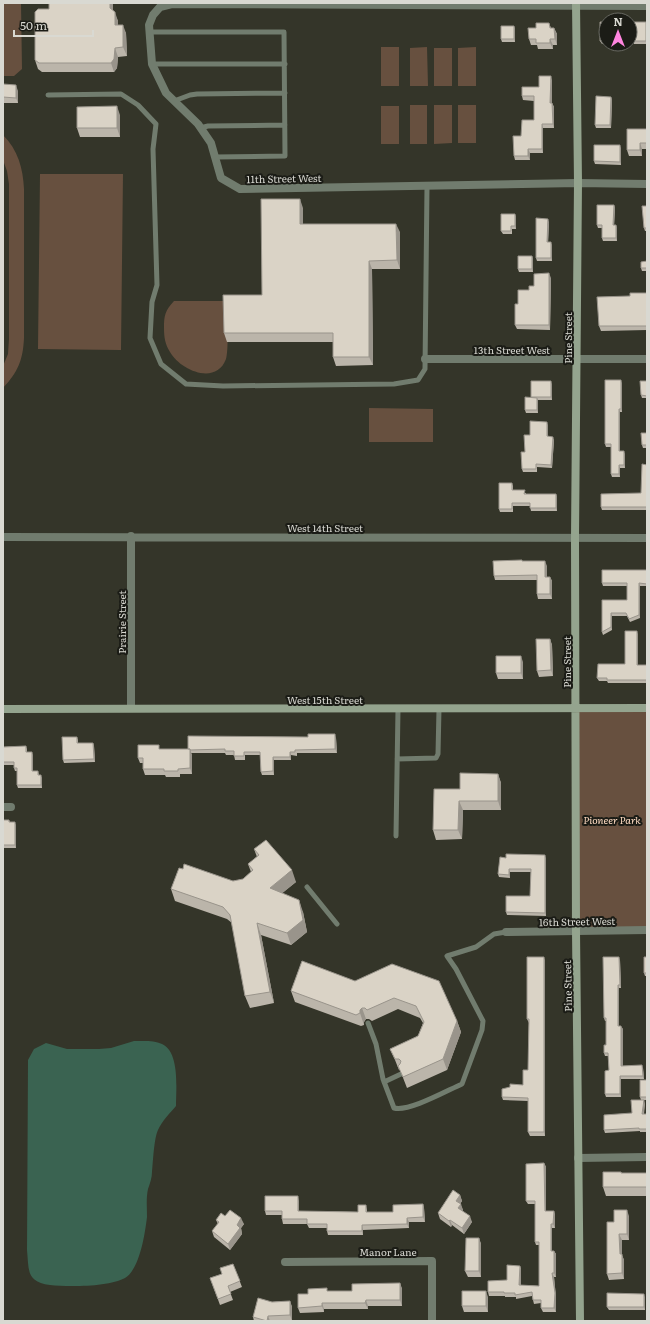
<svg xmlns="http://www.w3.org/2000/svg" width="650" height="1324" viewBox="0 0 650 1324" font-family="Literata,serif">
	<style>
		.green { fill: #67503f }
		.water { fill: #3a6351 }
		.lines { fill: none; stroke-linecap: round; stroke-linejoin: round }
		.lane { stroke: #717c6e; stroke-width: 5 }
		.street { stroke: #717c6e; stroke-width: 8 }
		.secondary { stroke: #94a48e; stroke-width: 8 }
		.wall { fill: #bbb5aa }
		.shaded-wall { fill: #99948b }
		.building { fill: #dad3c6; stroke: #99948b }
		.labels { text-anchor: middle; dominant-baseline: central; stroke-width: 4; stroke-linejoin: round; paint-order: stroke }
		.street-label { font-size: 10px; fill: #d9d9d2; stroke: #1b1c16 }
		.park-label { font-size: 10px; font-style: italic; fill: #fddac1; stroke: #1b1c16 }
	</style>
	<rect width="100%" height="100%" fill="#343529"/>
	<path class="green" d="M3,3H21L22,69L14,76H3Z
		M381,47H399V86H381Z
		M427,47L428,86H410V48Z
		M476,47V86H458V48Z
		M434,48H452V86H434Z
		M410,105H427V144H410Z
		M434,105H452V143L434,144Z
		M458,105H476V143H458Z
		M381,106H399V144H381Z
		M3,135C18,150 23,168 24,189V338C23,360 18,372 3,388V366L8,354L9,339V184L7,171L3,160Z
		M40,174H123L121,350L38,349Z
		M174,301H227C227,314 229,348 226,359C216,386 180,370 170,352C165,344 164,337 164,328C164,315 165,311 174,301Z
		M369,408L433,409V442H369Z
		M647,708V930L576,931V709Z"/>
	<path class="water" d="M134,1041C143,1041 154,1040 162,1044C180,1052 176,1089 176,1106C170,1113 162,1121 158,1130C154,1138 153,1162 152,1172C152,1178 150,1183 148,1189C146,1198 147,1208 147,1217C145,1233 140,1269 125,1278C109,1287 68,1287 50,1285C26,1282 29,1270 27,1250L28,1060L34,1049L46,1043L67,1049H99L111,1048Z"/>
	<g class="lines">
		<path class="lane" d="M149,32H284L285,156L215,157
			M152,64H285
			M48,95L121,94L138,105L156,124L153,149L157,285L152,302L150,338L161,364L186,384L223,386L394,384L418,380L425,369L427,187
			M174,101L190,95L197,94L285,93
			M200,128L208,126L285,125
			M397,759L436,758L438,754L439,709
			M396,836L398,709
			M307,887L337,924
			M368,1023L376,1044L383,1079L394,1108C409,1112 446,1091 462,1084L482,1030L483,1021L456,969L447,956L476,947L494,934L506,932
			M384,1082L401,1074"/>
		<path class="street" d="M647,6L172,4L160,7L153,15L149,25L152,64L166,93L198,124L211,143L221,178L240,189L578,183L647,184
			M425,359H647
			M131,536V708
			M3,537L647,538
			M3,807H11
			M506,932L647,930
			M578,1158L647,1157
			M285,1262L432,1261V1321"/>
		<path class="secondary" d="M576,3L578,183L575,538L576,931L580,1321
			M3,709L647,708"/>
	</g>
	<path class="wall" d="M49,3H113V11L118,21V25L126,33L127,56L118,57L117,68L114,72H42L38,69L35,60L49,9Z
		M606,22V44H602L600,41Z
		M646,22L647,25V44H634L633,41Z
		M549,23L551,28H554L557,34V45H553V49H538L537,45H531L529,39L536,28Z
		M514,26L515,29V42H502L501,39Z
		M552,80V103L554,107V128H543V153H530V160H515L514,156L521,136L534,120V101L523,100L522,96Z
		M3,84L18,91V103H3Z
		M611,97L612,100L611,128H596L595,125Z
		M120,115V137H80L77,128Z
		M647,129V149H642V156H629L627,150Z
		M621,148V165L595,164L594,161Z
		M614,205L615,208L614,225H616L617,228V241H603L602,238V228H598L597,225Z
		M647,206V231H645L644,228Z
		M303,208V224L400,232V269H372L373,365L336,366L333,357V342H227L224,333L262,295Z
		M516,216V229H512V234H503L501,231Z
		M549,222L548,242L552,245V261H537L536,258Z
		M532,256L533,259V272H519L518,269Z
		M647,261V271H642L641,268Z
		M551,278L550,330L517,329L515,325L518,304L529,290Z
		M647,293V330L601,331L599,326L630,296Z
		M647,381V398H642L641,395Z
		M622,383V412H620V451L625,454V468H620V477H612L611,474V447H606L605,444Z
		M552,384V400H538V413H526L525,410L531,397Z
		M548,425V436L554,440L552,468L537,467V472H523L522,469L525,452L530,435Z
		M647,433V448H643L642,445Z
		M647,465V510H602L601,507L641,493Z
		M512,483L513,486V490L526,493V494H556L557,497V511H531L530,506H513V512H500L499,509Z
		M522,561L547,566V577H550L552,581V599H538L537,594V580H495L494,576Z
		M647,570V586H640V618L630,622L627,616H612V630L603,635L602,632V600H627V586H603L602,583Z
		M638,634V665H647V683H608L607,681H599L597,678L625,664Z
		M550,639L552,645L553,676L539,677L537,671Z
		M523,662V679H498L496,673Z
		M77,737L78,740V743H93L94,746L95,762L64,763L63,760Z
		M336,738L337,753H297V756L291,755V760H274V775H262L261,772L260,755H245V760H235L234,755H226L225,753H191L192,755V774H180V777H166L165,775H145L143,769V763H140L138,758L160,749H188Z
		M26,746L27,749V752L33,755V771H38L39,775L42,778V788H18L17,785V771H15L14,768V765H3V747Z
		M498,774L501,783V810H463L462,839L436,840L433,830L460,789Z
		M3,820H9L10,822L16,825V848H3Z
		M254,849L296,882L282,893L303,912L307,932L291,945L261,935L274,1003L250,1008L245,996L232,923L227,919L175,901L171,889L233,881L243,879L251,872L248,864L257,857Z
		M506,858H546V916L507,915L506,912L530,896L531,872H510V878L499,877L498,874Z
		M647,957V976H645L644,973Z
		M545,960V1136H530L528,1132V1101L503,1100L502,1097L510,1087L523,1085L528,1070L529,1023L527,1019Z
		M620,960L621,988H619V1026L623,1029V1066L643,1068L644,1079H621V1097H606L605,1094L609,1070L608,1056H605L604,1053L606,1045V1021H605L604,1018Z
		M302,961L457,1021L461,1032L447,1070L407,1088L400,1070H399L395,1060L390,1049L418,1036L423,1023L420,1018L398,1009L372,1021L369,1019H366L364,1022V1025L361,1026L295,1002L291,991Z
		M647,1080V1100H641L640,1097Z
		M645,1103L644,1114H647V1132H640V1131L605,1133L604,1130L632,1113Z
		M544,1163L546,1167V1211H554L555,1215V1228H552V1251H554L556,1254V1277H554L556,1297V1312H543L541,1308V1303L534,1304L532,1296L516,1299V1297H505V1296H489L488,1292L507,1280L520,1266L521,1269V1285L539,1286V1245H536L535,1242V1204H528L526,1201Z
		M621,1172L622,1173H647V1196H606L603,1187Z
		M460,1195L462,1201L460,1204L463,1210L462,1211L472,1222L464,1234L452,1225L451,1227L440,1219L438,1213Z
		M299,1201V1211L358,1212L366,1205L367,1210V1212H393L423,1204L424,1208L425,1222H409V1228L363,1230V1235H328L327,1231V1228H309L307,1224H283L282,1219V1215H266L265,1211Z
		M225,1216L244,1224L241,1228L242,1234L230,1250L214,1237L212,1231L218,1224L216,1220Z
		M629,1216V1240H622V1255L624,1260V1279L609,1280L607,1274L614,1222Z
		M479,1238L481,1244V1277H468L465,1271Z
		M233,1264L242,1287L230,1292L233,1300L220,1305L210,1278L222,1274Z
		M400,1283L402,1289V1306H368V1309H324V1312L300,1313L298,1308L308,1294L328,1291H352Z
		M488,1297V1312H464L462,1306Z
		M645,1297V1310H609L607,1307Z
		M290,1301L292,1307V1321H254L253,1317L272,1302Z"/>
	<path class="shaded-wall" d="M110,3H113V17L110,8Z
		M115,12L118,21V34L115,25Z
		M646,22L647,25V44L646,41Z
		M123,25L126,33L127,56L123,47Z
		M514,26L515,29V42L514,39Z
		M554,28L557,34V45L555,39Z
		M550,39L553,45V49L550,43Z
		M115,48L118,57L117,68L114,72L111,63Z
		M551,76L552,80V107L550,103Z
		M16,85L18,91V103L16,98Z
		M611,97L612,100L611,128L610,125Z
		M552,103L554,107V128L553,124Z
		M117,106L120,115V137L117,128Z
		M542,124L543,128V153L542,149Z
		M640,143L642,149V156L640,150Z
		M620,145L621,148V165L620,162Z
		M528,149L530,153V160L528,156Z
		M300,199L303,208V233L300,224Z
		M614,205L615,208L614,228L613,225Z
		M515,214L516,216V229L515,226Z
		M548,219L549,222L548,245L547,242Z
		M396,224L400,232V269L397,260Z
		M616,225L617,228V241L616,238Z
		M551,242L552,245V261L551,258Z
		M532,256L533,259V272L532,269Z
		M369,261L372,269L373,365L369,357Z
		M549,273L551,278L550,330L549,325Z
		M621,380L622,383V412L621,409Z
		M551,381L552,384V400L551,397Z
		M537,398L538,400V413L537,410Z
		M619,409L620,412V454L619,451Z
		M547,422L548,425V439L547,436Z
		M553,437L554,440L552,468L551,465Z
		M624,451L625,454V468L624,465Z
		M619,465L620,468V477L619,474Z
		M556,494L557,497V511L556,508Z
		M545,561L547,566V581L545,577Z
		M550,577L552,581V599L550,594Z
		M639,583L640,586V618L639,615Z
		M611,613L612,616V630L611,627Z
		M637,631L638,634V668L637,665Z
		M550,639L552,645L553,676L551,670Z
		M521,656L523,662V679L521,673Z
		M335,734L336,738L337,753L335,749Z
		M93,743L94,746L95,762L94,759Z
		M190,749L192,755V774L190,768Z
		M32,752L33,755V774L32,771Z
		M290,752L291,755V760L290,757Z
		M273,757L274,760V775L273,771Z
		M498,774L501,783V810L498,801Z
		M41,775L42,778V788L41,785Z
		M459,801L463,810L462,839L458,830Z
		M15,822L16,825V848L15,845Z
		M545,855L546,858V916L545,913Z
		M509,869L510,872V878L509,875Z
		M292,870L296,882L274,900L270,888Z
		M299,900L303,912L307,932L291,945L287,933Z
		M257,923L261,935L274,1003L270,992Z
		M544,957L545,960V1136L544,1132Z
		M619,957L620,960L621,988L620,985Z
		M618,985L619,988V1029L618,1026Z
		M362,1008L366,1019L364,1022V1025L360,1013V1010Z
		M457,1021L461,1032L447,1070L443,1059Z
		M621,1026L623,1029V1069L621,1066Z
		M642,1065L643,1068L644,1079L643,1076Z
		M620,1076L621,1079V1097L620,1094Z
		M644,1100L645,1103L643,1117L642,1114Z
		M544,1163L546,1167V1215L545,1211Z
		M460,1195L462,1201L458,1207L456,1201Z
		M298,1196L299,1201V1215L298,1211Z
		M423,1204L424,1208L425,1222L423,1217Z
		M461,1204L463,1210L460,1214L458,1208Z
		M627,1210L629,1216V1240L627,1234Z
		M554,1211L555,1215V1228L553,1224Z
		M470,1216L472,1222L464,1234L462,1228Z
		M241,1218L244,1224L241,1228L242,1234L230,1250L228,1244L237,1225Z
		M407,1218L409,1222V1228L407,1224Z
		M450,1220L452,1225L451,1227L449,1221Z
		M551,1224L552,1228V1254L551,1251Z
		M362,1225L363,1230V1235L362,1231Z
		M619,1234L622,1240V1255L624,1260V1279L622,1273L620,1254Z
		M479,1238L481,1244V1277L479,1271Z
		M554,1251L556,1254V1277L554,1273Z
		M520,1266L521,1269V1289L519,1285Z
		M552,1273L554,1277L556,1297V1312L554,1308Z
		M400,1283L402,1289V1306L400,1300Z
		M486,1291L488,1297V1312L486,1306Z
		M644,1294L645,1297V1310L644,1307Z
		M366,1300L368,1306V1309L365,1303Z
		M290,1301L292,1307V1321L290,1315Z
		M322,1303L324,1309V1312L322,1306Z
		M268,1316L270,1321H267Z"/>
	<path class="building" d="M49,3H110V8L115,12V25H123V47L115,48L114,59L111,63H39L35,60V12L38,9H49Z
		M600,22H606V41H600Z
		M632,22H646V41H633Z
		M536,23H549L550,28H554L555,39H550V43H536V39H529L528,28H536Z
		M501,26H514V39H501Z
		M539,76H551L550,103H552L553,124H542V149H528V156H514L513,136H521L522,120H534V96H522V87H539Z
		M3,84L16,85V98L3,97Z
		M596,96L611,97L610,125H595Z
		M117,106V128H77V107Z
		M627,129H647V143H640V150H627Z
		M594,145H620V162L594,161Z
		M261,199H300V224H396L397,260L369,261V357H333V333H224L223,295H262Z
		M597,205H614L613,225H616V238H602V225H597Z
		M642,206H647V228H644Z
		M501,214H515V226H511V231H501Z
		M536,218L548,219L547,242H551V258H536Z
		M518,256H532V269H518Z
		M647,261V268H641V262Z
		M549,273V325H515V304H518V290H529V286H534V274Z
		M630,293H647V326H599L597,297L630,296Z
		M605,380H621V409H619V451H624V465H619V474H611V444H605Z
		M531,381H551V397H531Z
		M640,381H647V396L641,395Z
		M525,397L537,398V410H525Z
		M530,421L547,422V436L553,437L551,465L536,464V469H522L521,452H525L524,435H530Z
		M641,433H647V445H642Z
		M642,464L647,465V507H601V494L641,493Z
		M499,483H512V490H525L524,494H556V508H530V503H512V509H499Z
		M522,560V561H545V577H550V594H537V575L494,576L493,561Z
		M602,570H647V584L639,583V615L629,619L626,613H611V627L602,632V600H627V583H602Z
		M625,631H637V665H647V680H607V678H597L598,664H625Z
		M536,639H550L551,670L537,671Z
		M496,656H521V673H496Z
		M308,734H335V749L295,750V752H290V757H273V771L261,772L260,752H244V756H234V751H225V749L190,750V749H188V736L308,737Z
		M62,737H77V743H93L94,759L63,760Z
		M138,745H159V749H190V768L178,769V771H164V769H143V758H138Z
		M26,746V752H32V771H38V775H41V785H17V768H14V762H3V747Z
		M460,773L498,774V801H459L458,830H433L434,789H460Z
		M3,820H9V822H15V845H3Z
		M266,840L292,870L270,888L299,900L303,920L287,933L257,923L270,992L245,996L230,915L223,907L171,889L179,868L183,869L184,864L233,881L243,879L253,870L248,864L259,855L254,849Z
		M506,854L545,855V913L506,912V896H530L531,869H509V875L498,874L500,857L506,858Z
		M527,957H544V1132H528V1098L502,1097V1089L510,1087V1084L523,1085V1070H528L529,1019H527Z
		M603,957H619L620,985H618V1026H621V1066L642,1065L643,1076H620V1094H605V1071L609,1070L608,1053H604V1045H606V1018H604Z
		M644,957H647V973H644Z
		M302,961L355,981L392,964L439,981L457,1021L443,1059L403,1077L398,1066L400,1064L401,1061L399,1059H395L390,1049L418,1036L424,1022L416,1006L394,998L367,1010L365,1008H362L360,1010V1013L356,1015L291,991Z
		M640,1080H647V1097H640Z
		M631,1100H644L642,1114H647V1129H639V1128L604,1130V1115L632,1113Z
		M544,1163L545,1211H554L553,1224H551V1251H554V1273H552L555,1293L554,1308H541V1300H533L532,1292L515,1295V1293H504V1292H488V1281L507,1280V1265L520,1266L519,1285L539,1286V1242H535V1201H526V1164Z
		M603,1172H621V1173H647V1187H603Z
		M453,1190L460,1195L456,1201L461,1204L458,1208L470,1216L462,1228L450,1220L449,1221L438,1213Z
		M265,1196H298V1211L358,1212V1205H366V1212H393V1205L423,1204V1217L407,1218V1224L362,1225V1231H327V1224H307V1219H282V1211H265Z
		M230,1210L241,1218L237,1225L240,1228L228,1244L212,1231L219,1222L216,1220L221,1213L225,1216Z
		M614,1210H627V1234H619L620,1254H622V1273L607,1274V1222H614Z
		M466,1238H479V1271H465Z
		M233,1264L240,1281L228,1286L231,1294L218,1299L210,1278L222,1274L220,1268Z
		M400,1283V1300H366L365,1303H322V1306L298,1308V1294H308V1289L327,1288V1291H352V1284Z
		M462,1291H486V1306H462Z
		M607,1293L644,1294V1307H607Z
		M258,1298L272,1302L290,1301V1315L268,1316L267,1321L253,1317Z"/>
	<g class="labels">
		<g class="street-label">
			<text transform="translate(284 178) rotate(-1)">11th Street West</text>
			<text transform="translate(567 338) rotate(-90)">Pine Street</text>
			<text x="512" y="349">13th Street West</text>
			<text x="325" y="527">West 14th Street</text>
			<text transform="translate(121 622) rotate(-90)">Prairie Street</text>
			<text transform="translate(566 662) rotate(-90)">Pine Street</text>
			<text x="325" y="699">West 15th Street</text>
			<text transform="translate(577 921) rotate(-1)">16th Street West</text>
			<text transform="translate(567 986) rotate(-91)">Pine Street</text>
			<text x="388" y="1251">Manor Lane</text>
		</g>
		<g class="park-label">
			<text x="612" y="819">Pioneer Park</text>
		</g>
	</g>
	<rect width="650" height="1324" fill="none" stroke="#d9d9d2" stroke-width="8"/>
	<g transform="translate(618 32)"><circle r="19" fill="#1b1c16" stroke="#676861"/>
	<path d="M0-3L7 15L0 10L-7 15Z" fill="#ff85df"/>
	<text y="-6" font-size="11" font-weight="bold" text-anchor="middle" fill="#d9d9d2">N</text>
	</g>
	<path d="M14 30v6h79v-6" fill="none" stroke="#d9d9d2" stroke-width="2"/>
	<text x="20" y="30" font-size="12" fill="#d9d9d2" stroke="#1b1c16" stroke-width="3" paint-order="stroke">50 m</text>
</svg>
